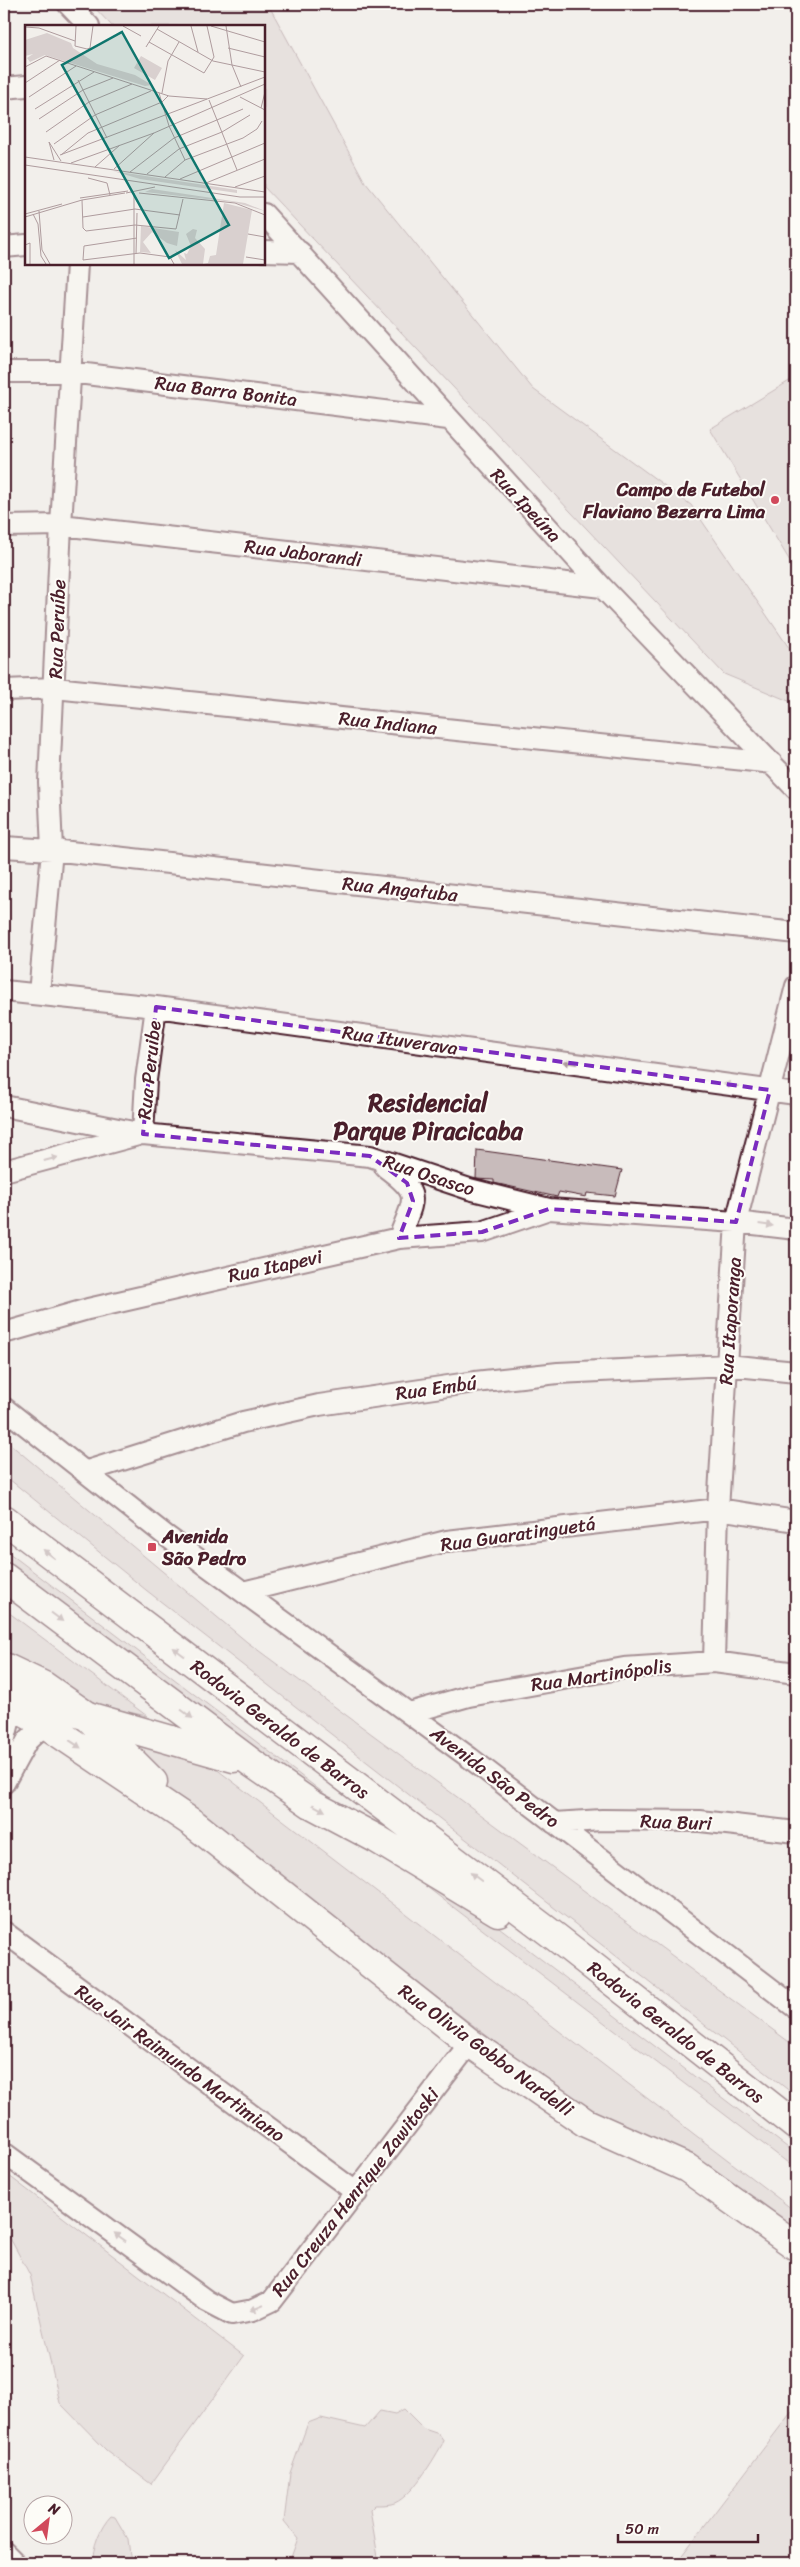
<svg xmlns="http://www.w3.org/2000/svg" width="800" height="2567" viewBox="0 0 800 2567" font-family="Sriracha,sans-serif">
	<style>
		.green { fill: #d9d0cf; stroke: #92787d }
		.building { fill: #c8bbbb; stroke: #4a1f2b }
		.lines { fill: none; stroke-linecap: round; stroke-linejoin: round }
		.street-casing { stroke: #4a1f2b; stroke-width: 24 }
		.secondary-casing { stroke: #4a1f2b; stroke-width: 31 }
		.highway-casing { stroke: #4a1f2b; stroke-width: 31 }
		.street { stroke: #fdfcf7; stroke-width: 20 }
		.secondary { stroke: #fdfcf7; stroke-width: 28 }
		.highway { stroke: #fdfcf7; stroke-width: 28 }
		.oneway { fill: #ac999b }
		.marked { fill: none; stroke: #7b2cbf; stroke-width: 4; stroke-dasharray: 10 6; stroke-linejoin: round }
		.poi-dot { fill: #d1495b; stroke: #fdfcf7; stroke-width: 2 }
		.labels { text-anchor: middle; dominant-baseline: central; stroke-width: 4; stroke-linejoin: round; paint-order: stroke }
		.street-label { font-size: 19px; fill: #4a1f2b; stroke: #fdfcf7 }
		.poi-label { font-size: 19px; font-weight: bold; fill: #4a1f2b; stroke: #fdfcf7; text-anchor: end }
		.district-label { font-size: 24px; font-weight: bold; fill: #4a1f2b; stroke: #fdfcf7 }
		.inset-road { fill: none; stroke: #af9c9e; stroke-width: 1 }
		.view { fill: #0f766e; fill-opacity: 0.15; stroke: #0f766e; stroke-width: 2.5 }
		.inset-edge { fill: none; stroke: #4a1f2b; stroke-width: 2.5 }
	</style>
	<rect width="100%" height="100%" fill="#f2efeb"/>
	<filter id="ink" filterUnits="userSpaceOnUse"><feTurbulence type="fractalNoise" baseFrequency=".02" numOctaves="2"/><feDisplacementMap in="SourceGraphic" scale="10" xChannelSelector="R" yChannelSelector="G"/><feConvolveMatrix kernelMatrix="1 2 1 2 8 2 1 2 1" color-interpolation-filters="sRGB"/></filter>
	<g filter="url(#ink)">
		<path class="green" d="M91,4H268L365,182L533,389L691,505L796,658V704L724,674L264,187V26H112Z
			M796,377V571L710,429Z
			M4,1439L247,1642L796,2047V2096L146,1590L4,1475Z
			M4,1549L796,2154V2169L4,1564Z
			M4,1609L147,1716L92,1704L4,1655Z
			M138,1744L211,1765L796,2212V2236L573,2102L196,1812L162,1784L133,1755Z
			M4,2172L244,2356L151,2484L106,2450L60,2403L30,2275L4,2227Z
			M796,2406V2563H676Z
			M404,2409L424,2429L439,2434L444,2441C435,2457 410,2501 391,2504C386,2505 380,2505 375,2505L370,2510L379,2563H289L298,2538L284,2521L290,2473L308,2423L321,2418L365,2428L380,2411L395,2414Z
			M111,2516L115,2517L128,2539L131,2563H93C92,2548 100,2527 111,2516Z"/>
		<path class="building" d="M477,1150L622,1170L615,1196L587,1193L586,1197L559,1192L557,1197L494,1183V1180L476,1179Z"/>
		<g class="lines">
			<g class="street-casing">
				<path id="street" d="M68,4L89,26
					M4,88L26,86
					M264,214L602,587L796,789
					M4,247L26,245
					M264,251L300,252
					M4,372H70L448,419
					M4,526L61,525L602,587
					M4,690L55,688L772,763
					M4,847L52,850L796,933
					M4,991L156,1007L796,1094
					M39,994L52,850L49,782L61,525L77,264
					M4,1106L143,1134L370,1156L469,1189L549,1209L736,1222L796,1229
					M143,1134L146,1080L156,1007
					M385,1167C423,1195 414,1198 399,1238
					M4,1171L138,1135
					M4,1333L88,1309L399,1238L482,1232L549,1209
					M4,1408L165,1535L470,1758L796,2008
					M84,1472L243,1422L319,1405L475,1382L558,1373L727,1365L796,1372
					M243,1592L447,1541L718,1509L796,1521
					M714,1662L718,1509L736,1222L796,986
					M409,1713L469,1696L624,1668L714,1662L796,1673
					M4,1742L13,1706
					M4,1783L27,1741L45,1724
					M554,1823L602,1820L700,1821L796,1832
					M4,1932L357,2193
					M4,2153L207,2301L232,2314L253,2310L272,2301L470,2043
					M4,2552L15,2563"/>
			</g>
			<g class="secondary-casing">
				<path id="secondary" d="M4,1667L44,1686L87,1716L153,1782
					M4,1701L45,1724L194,1824L470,2043L586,2123L687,2168L796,2246"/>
			</g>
			<g class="highway-casing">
				<path id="highway" d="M4,1519L557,1938L796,2126
					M4,1577L252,1763L311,1804L377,1839L498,1912
					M4,1688L56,1707L234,1758"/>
			</g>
			<use href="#street" class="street"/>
			<use href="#secondary" class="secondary"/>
			<use href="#highway" class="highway"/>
		</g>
		<defs><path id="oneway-solid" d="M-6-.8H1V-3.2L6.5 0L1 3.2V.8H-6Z" transform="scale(1.25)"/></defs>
		<g class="oneway">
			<use href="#oneway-solid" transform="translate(322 1029) rotate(-172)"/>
			<use href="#oneway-solid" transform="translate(570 1063) rotate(-172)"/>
			<use href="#oneway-solid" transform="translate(731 1085) rotate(-172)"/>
			<use href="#oneway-solid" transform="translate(51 1159) rotate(-15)"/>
			<use href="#oneway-solid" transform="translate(766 1225) rotate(7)"/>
			<use href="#oneway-solid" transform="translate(49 1554) rotate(-143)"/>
			<use href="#oneway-solid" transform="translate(57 1617) rotate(37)"/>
			<use href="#oneway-solid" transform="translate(179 1652) rotate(-143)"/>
			<use href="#oneway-solid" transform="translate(187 1714) rotate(37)"/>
			<use href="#oneway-solid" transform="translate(75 1744) rotate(34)"/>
			<use href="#oneway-solid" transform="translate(319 1808) rotate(28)"/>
			<use href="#oneway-solid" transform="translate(476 1877) rotate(-143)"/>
			<use href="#oneway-solid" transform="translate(120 2237) rotate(-144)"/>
			<use href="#oneway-solid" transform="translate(257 2308) rotate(158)"/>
		</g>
	</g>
	<path d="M0 0H800V2567H0ZM156,1007L770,1090L736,1222L549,1209L482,1232L399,1238L413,1201L407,1183L370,1156L143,1134Z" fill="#f2efeb" fill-opacity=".55" fill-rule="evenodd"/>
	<path class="marked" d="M156,1007L770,1090L736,1222L549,1209L482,1232L399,1238L413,1201L407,1183L370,1156L143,1134Z"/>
	<g class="poi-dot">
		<circle cx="775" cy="500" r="5"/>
		<rect x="147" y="1542" width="10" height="10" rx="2.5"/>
	</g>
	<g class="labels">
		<g class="street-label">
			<text transform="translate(226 391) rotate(7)">Rua Barra Bonita</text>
			<text transform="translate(526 505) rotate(47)">Rua Ipeúna</text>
			<text transform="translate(303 553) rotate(7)">Rua Jaborandi</text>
			<text transform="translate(57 629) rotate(-88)">Rua Peruíbe</text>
			<text transform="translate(388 723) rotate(6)">Rua Indiana</text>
			<text transform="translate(400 889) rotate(6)">Rua Angatuba</text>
			<text transform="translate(400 1040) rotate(8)">Rua Ituverava</text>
			<text transform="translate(149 1070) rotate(-84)">Rua Peruibe</text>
			<text transform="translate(429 1175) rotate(18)">Rua Osasco</text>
			<text transform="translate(275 1266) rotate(-12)">Rua Itapevi</text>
			<text transform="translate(730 1321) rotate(-86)">Rua Itaporanga</text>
			<text transform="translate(436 1388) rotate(-8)">Rua Embú</text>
			<text transform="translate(518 1534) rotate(-8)">Rua Guaratinguetá</text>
			<text transform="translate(601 1675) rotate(-8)">Rua Martinópolis</text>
			<text transform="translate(280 1729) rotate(37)">Rodovia Geraldo de Barros</text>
			<text transform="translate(495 1777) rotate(37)">Avenida São Pedro</text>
			<text transform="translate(676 1822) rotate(2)">Rua Buri</text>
			<text transform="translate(676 2032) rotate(38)">Rodovia Geraldo de Barros</text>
			<text transform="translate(486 2050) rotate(36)">Rua Olivia Gobbo Nardelli</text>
			<text transform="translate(180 2063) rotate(36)">Rua Jair Raimundo Martimiano</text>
			<text transform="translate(355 2192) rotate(-52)">Rua Creuza Henrique Zawitoski</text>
		</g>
		<g class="poi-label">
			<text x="765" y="489">Campo de Futebol<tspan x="765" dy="22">Flaviano Bezerra Lima</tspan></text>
			<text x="162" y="1536" text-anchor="start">Avenida<tspan x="162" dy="22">São Pedro</tspan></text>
		</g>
		<g class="district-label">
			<text x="428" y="1103">Residencial<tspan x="428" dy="28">Parque Piracicaba</tspan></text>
		</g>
	</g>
	<g transform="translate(25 25)">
		<rect width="240" height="240" fill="#f2efeb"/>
		<path d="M22,8L46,18L48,23L72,39L110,50L127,60L120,61L20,30L5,37L2,33L8,29L0,31V15ZM116,31L137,43L130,55L109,43ZM88,146L212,165V168L115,154ZM127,164L220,178L240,186L208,177L120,167ZM199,178L227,185L218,239H157L150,225L161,235L159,228L162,229L166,221L161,209L168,204L172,205L170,213L180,224L178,239L183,238L185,231L191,230ZM116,201L154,207L152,221L142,218L127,207L118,217L126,228L115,227Z" fill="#d9d0cf"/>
		<path class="inset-road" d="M51,1L50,21L62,24L65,23L68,1M98,1L116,11M166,1L173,27M186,1L240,17M201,1L207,40L216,62M0,2L14,3L50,16M132,4L188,36L240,47M124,17L179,48L189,32L182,1M121,22L134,1M203,23L240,32M0,42L21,31L144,71L182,74M53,55L82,113M0,58L35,35M134,68L144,101L160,135M137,68L143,36L154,17M4,72L51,41M215,72L240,85M184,75L212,145M236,83L240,67M10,84L69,47M14,94L58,65L88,53M21,107L64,77L107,59M29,119L70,90L126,66M35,130L240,52M36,130L63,108L137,77L143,71M0,132L240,167M29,135L24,117L36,136M46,138L129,108L240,59M0,140L215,172H240M70,142L95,120M89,144L129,108M105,147L149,113L218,84M122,149L154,124L197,107L225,90M140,152L160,135L218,113L232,104L237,96M63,153L82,158L85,170M155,154L240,118M181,158L240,134M210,162L240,151M101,168L130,162M114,168L210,178L240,190M55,173L103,166M57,175L58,203L61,206L110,200L151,204L158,174M14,186L17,225L25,239M0,189L37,179M8,189L13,199L16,231L21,239M0,192L57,175L100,168M58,192L110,184L155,190M223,209L240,212M112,213L59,221L58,235L115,228L145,232L149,239M0,220L5,218V239M111,229L112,188M221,232L240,235M109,239V168"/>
		<path class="view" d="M97,7L204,200L144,233L37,40Z"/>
		<rect width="240" height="240" class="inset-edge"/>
	</g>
	<rect width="800" height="2567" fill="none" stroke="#fdfcf7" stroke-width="20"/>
	<rect x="10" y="10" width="780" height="2547" fill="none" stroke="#4a1f2b" stroke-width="2" filter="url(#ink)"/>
	<g transform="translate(48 2520) rotate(29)"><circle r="24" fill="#fdfcf7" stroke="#b5a4a5"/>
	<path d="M0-4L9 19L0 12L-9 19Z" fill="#d1495b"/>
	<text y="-8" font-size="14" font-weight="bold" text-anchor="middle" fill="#4a1f2b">N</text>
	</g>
	<path d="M618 2534v8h140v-8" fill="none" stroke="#4a1f2b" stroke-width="2.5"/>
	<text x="625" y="2534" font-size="15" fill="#4a1f2b" stroke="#fdfcf7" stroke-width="4" paint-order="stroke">50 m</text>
</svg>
